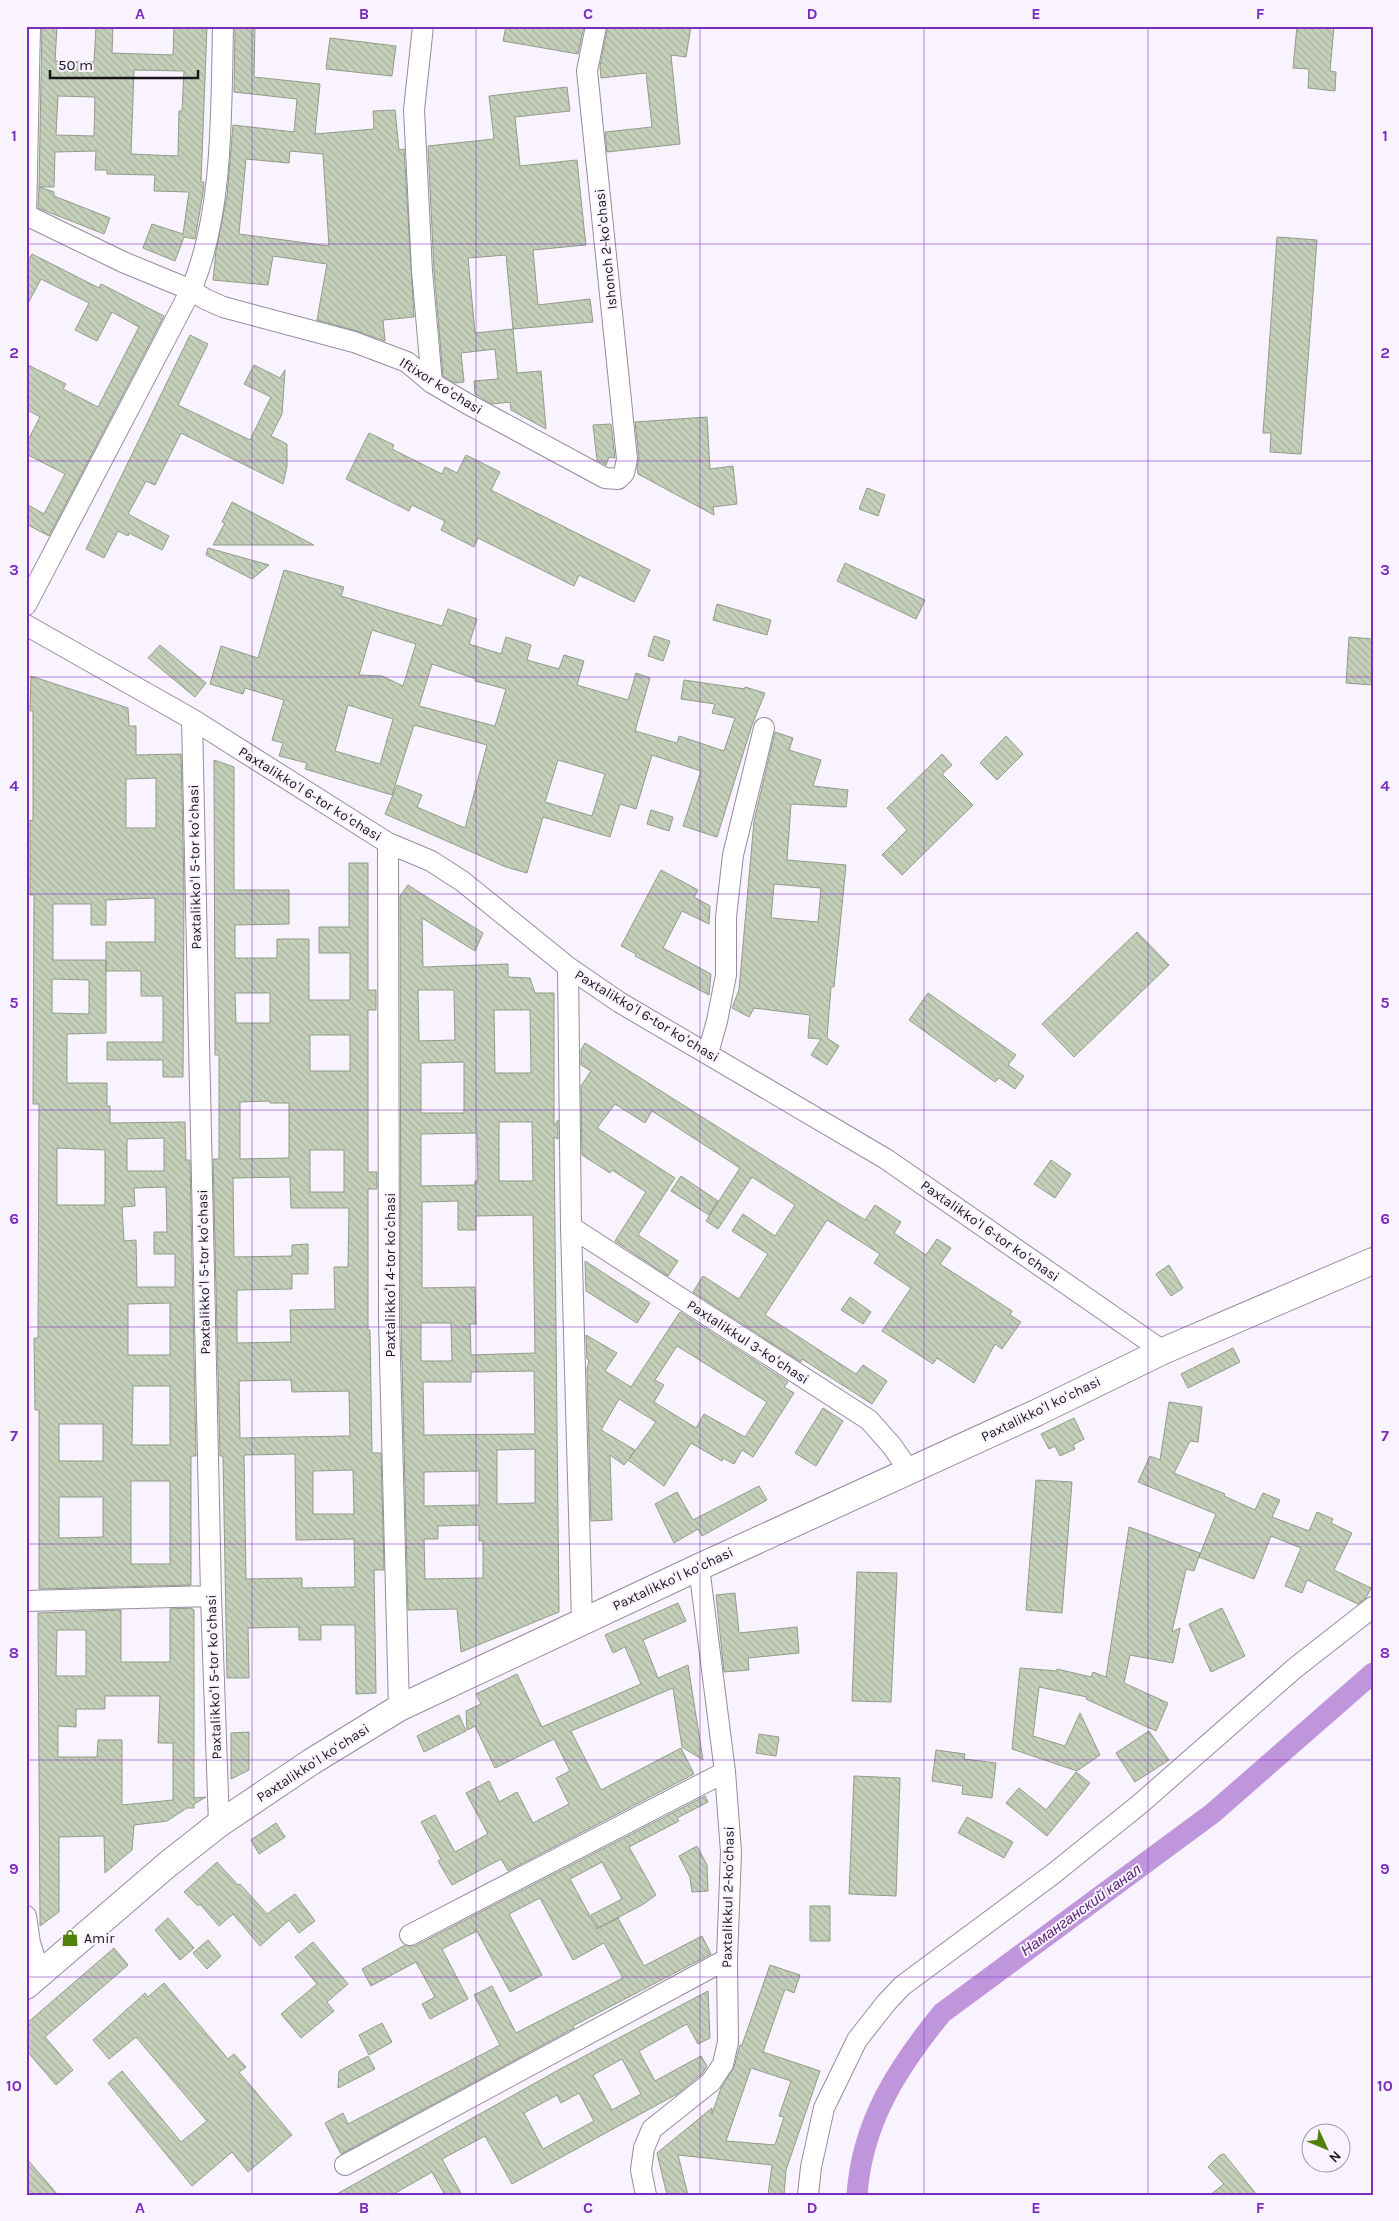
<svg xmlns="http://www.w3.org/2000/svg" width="1399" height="2221" viewBox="0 0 1399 2221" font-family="Karla,sans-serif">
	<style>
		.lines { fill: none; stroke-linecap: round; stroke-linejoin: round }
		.canal { stroke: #bf95db; stroke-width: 21 }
		.building { fill: url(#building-back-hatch); stroke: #919c88; fill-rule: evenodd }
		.minor-casing { stroke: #978b9f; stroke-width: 22 }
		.tertiary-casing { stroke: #978b9f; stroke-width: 28 }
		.minor { stroke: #fff; stroke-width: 20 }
		.tertiary { stroke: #fff; stroke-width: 26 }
		.grid { fill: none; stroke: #7b2cbf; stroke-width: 1; stroke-opacity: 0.55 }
		.labels { text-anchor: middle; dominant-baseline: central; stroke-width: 4; stroke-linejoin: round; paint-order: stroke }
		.street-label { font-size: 14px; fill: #18141b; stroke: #f9f2ff }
		.poi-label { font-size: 14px; fill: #18141b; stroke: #f9f2ff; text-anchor: start }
		.water-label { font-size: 15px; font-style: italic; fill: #5c2779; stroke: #f9f2ff }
		.neatline { fill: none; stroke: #7b2cbf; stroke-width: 2 }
		.grid-label { font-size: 16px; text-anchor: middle; font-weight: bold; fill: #7b2cbf }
	</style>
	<defs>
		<pattern id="building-back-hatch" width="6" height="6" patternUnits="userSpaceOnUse" patternTransform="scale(1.25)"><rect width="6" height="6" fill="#c5d0bb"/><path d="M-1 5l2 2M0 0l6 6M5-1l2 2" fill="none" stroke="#a8b2a0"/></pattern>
	</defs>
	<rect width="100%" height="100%" fill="#f9f2ff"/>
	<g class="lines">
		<path class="canal" d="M857,2195C862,2122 898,2067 942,2013L1213,1813L1373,1673"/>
	</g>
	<path class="building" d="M42,26H57L55,61L94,62L96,26H113L112,53L173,55L174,26H207L201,182H204L203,193L195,239L184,237L175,261L143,248L152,224L183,234L189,192L154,191L155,175L107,174V170H95L96,151L55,152L54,187H39ZM134,70L184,71L182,111H179L178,156L131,154ZM58,96L95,97L94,136L56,135Z
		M235,26H255L254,77L320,84L315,134L374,129L373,111L395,110L399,150L404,149L414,317L383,320L385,341L357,331L317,320L327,264L273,256L268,285L213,280L216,251L227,196L233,125L294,132L297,99L234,92ZM290,151L323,154L329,246L239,234L246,159L289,163Z
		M506,26H584L578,54L503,41Z
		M608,26H643L661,29L662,26H691L686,57L671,55L680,144L607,152L605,132L652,127L646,73L601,78L600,66Z
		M1297,26H1334L1330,71L1336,72L1335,91L1308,88L1309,69L1293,68Z
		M330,38L396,46L392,76L326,69Z
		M567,87L570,111L515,117L520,166L577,160L584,228L586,245L533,250L538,305L590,299L593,322L513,329L517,373L541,371L546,429L511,410L510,402L492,404L475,394L474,381L498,379L495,349L461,353L464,382L455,383L443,376L434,270L428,146L494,139L489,96ZM506,255L513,329L475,333L468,258Z
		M39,187L54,192V196L110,218L104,234L38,208Z
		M1277,237L1317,240L1301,454L1270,452L1271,433H1263Z
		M32,254L99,288L101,284L164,316L49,536L26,524V504L44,514L65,474L26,454V444L40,417L26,409V364L66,384L63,389L98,407L139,327L112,312L97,341L75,330L89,303L41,279L26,307V264Z
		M190,335L208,344L178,405L250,440L271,397L244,384L254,365L280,378L285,370L282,414L271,436L287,444V466L283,484L181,433L155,485L146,481L128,514L169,536L162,550L129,533L128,536L118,531L104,558L86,549Z
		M707,417L710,469L733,466L737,504L713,507L714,515L638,474L637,468L639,458L635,422Z
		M611,424L615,458L609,457L606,465L597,460L593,425Z
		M369,433L394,445L392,449L442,474L445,467L457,473L466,455L500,472L491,490L650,570L634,602L579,575L574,586L478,538L474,547L441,530L445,521L412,505L409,511L346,479Z
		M867,488L885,495L878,516L859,509Z
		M232,502L314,545H213L225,523L222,522Z
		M208,548L269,565L252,579L206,555Z
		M845,563L925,600L916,619L837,581Z
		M284,570L344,587L341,596L442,626L448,609L477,619L469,644L501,654L506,637L531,645L527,660L559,669L564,655L584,661L577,685L628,700L636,673L650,678L635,731L677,743L679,736L724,751L735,718L712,713L715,704L681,699L684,680L745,689V687L765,693L752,725L717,837L683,826L701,771L652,755L636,809L620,804L610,837L543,817L527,873L506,867L385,814L397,785L422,795L417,807L465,828L487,745L414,725L392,795L305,769L307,763L279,756L283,743L272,740L284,700L245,688L243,694L210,684L221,646L258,658ZM372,630L416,644L403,686L382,676L359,675ZM432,664L476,679L475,681L506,689L495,726L419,706ZM348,705L393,719L380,764L335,751ZM558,760L605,774L592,816L545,802Z
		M717,604L771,620L767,635L713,620Z
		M654,636L670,641L663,661L648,656Z
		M1349,637L1373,639V685L1346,683Z
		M160,645L206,683L195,697L148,658Z
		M31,676L128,708L129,726H136V755L181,754L184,889L183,1077H163V1060H107V1042H163V996H141V971H106V942H155V898L106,900V925H91V904H53V960H106V1033L67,1034V1083H107V1106H110V1123L185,1122L186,1160H190L196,1456H191V1585L39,1589V1410H35L34,1338H38L39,1104H33L34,895H30V820L33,821V711H30ZM156,778V828H126V779ZM52,979L89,980V1014L52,1013ZM164,1138V1171H127V1139ZM57,1148L105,1150V1205H57ZM166,1187L167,1232H154V1254H175V1287H137L136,1240L124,1241L122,1207L135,1206L134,1188ZM170,1303V1355H128V1304ZM133,1386H170V1445H132ZM59,1424H103V1461H59ZM131,1481H170V1564H131ZM59,1497H103V1537L59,1538Z
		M775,732L793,738L789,750L821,760L813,786L848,790L846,807L791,804L787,860L846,865L834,987H831L827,1038L839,1046L827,1065L811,1055L821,1039L808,1038L810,1015L754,1008L749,1017L732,1008L739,990L754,821ZM774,884L821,888L818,922L771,918Z
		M1006,736L1023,754L997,780L980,763Z
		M942,754L952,765L942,774L973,805L902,875L882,855L907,830L887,808Z
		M214,760L234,767V890H289V924L235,925V958H277V939H309V1000H350V953H319V927H349V863H368V990H376V1010H368V1172H377V1189H368V1330H370L372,1453H381L384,1570H374L376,1693L356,1694L355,1625H321V1640H299V1627L248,1628L249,1678H227L223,1456H220L213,1159H219V1055H215ZM235,993H270V1023H236ZM310,1035H350V1071H310ZM270,1101V1103H289V1158L240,1159V1102ZM310,1150H344V1192H310ZM290,1177L291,1208H349L348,1267H334L335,1309L290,1310L291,1342L237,1343V1290L292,1289V1274H308V1244L292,1245V1256L234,1257L233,1178ZM291,1380L292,1392L349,1391L350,1436L240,1438L239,1381ZM295,1454L296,1540L354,1539L355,1587L302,1588V1578L246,1579L244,1455ZM353,1470L354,1514H313V1471Z
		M651,810L673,817L669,831L647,824Z
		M661,870L698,890L694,897L710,906L709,924L682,911L663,948L711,974L709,995L635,956L636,954L621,946Z
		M408,885L483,933L475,951L422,918L423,967L508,964V977L530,978L535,993H554V1126L558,1120V1139L554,1137L559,1612L461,1652L457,1609L408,1610L401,1320L400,896ZM418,990H454L455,1040L419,1041ZM494,1010H530L531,1073H495ZM464,1062V1113H421V1063ZM499,1122H532L533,1181H499ZM477,1133L478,1181H475V1185L421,1186V1134ZM458,1201V1230H476V1216L533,1215L535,1353L471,1355L470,1324H476L475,1287L422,1288V1202ZM421,1323H451L452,1361H421ZM534,1371L535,1434L424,1435L423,1382H471V1372ZM535,1449V1503L497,1504V1450ZM479,1471V1505L424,1506V1472ZM479,1525V1541H483V1578L425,1579L424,1539H438V1526Z
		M1137,932L1169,965L1074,1057L1042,1024Z
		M928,993L1016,1055L1008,1065L1024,1076L1015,1089L999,1078L995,1082L909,1020Z
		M585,1043L865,1220L875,1205L901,1222L894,1233L926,1255L937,1239L951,1248L940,1264L1012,1311L1010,1315L1021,1322L1002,1349L995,1344L974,1383L937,1358L933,1364L882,1331L911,1288L874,1263L880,1254L827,1220L765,1315L856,1374L863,1365L887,1381L872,1404L802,1359L801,1362L693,1292L703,1276L739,1299L768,1254L732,1231L743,1214L775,1236L795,1205L752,1177L718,1229L706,1221L740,1168L652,1111L645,1123L615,1104L597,1128L675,1178L638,1235L678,1261L668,1276L615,1241L646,1192L612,1170L610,1173L582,1155L581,1086L591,1071L581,1065V1050Z
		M1051,1160L1071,1174L1055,1198L1034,1184Z
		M681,1176L718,1201L709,1215L671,1191Z
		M585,1261L650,1303L637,1323L586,1291Z
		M1169,1265L1183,1288L1171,1296L1156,1274Z
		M850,1297L871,1312L863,1324L841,1310Z
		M680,1312L788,1382L784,1387L794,1393L753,1457L742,1450L734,1464L723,1458L722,1461L691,1443L664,1486L628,1460L624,1465L610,1455L612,1520L591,1521L587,1369L589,1360L587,1359L586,1335L617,1353L605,1371L631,1387ZM677,1346L767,1402L745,1437L704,1414L696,1428L654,1402L664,1385L655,1380ZM619,1399L656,1422L629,1459L635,1450L601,1430Z
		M1233,1348L1240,1362L1188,1388L1181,1374Z
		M1169,1402L1202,1407L1198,1442L1190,1441L1174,1473L1225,1494L1224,1496L1255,1510L1263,1493L1280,1500L1272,1517L1309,1531L1317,1512L1333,1519L1331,1523L1352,1533L1334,1570L1371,1588L1366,1598L1358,1604L1307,1580L1302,1593L1285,1586L1301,1548L1271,1536L1254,1579L1199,1557L1216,1514L1138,1482L1150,1456L1160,1460Z
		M823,1408L843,1421L816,1466L795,1453Z
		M1074,1418L1084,1439L1073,1445L1075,1449L1060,1456L1055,1446L1049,1449L1041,1434Z
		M1036,1480L1072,1482L1062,1613L1026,1610Z
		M759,1486L767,1500L702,1536L698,1529L674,1543L655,1504L677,1492L693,1520Z
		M1129,1527L1200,1553L1194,1571L1186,1569L1172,1632L1180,1628L1173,1663L1130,1655L1124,1683L1168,1703L1156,1731L1086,1699L1087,1697L1039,1687L1033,1736L1065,1746L1080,1713L1100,1755L1077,1771L1012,1749L1020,1668L1057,1671V1669L1091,1677L1093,1672L1106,1677Z
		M857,1572L897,1573L891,1702L852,1701Z
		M735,1593L739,1633L797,1627L799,1653L748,1658L749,1670L724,1672L716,1595Z
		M678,1603L686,1621L643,1640L658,1678L688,1665L703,1760L682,1747L673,1688L571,1731L601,1790L681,1748L694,1774L508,1871L501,1859L452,1885L438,1861L441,1859L421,1822L435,1815L455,1852L488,1834L466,1793L489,1781L499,1802L517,1792L533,1823L569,1804L556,1778L570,1771L554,1739L495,1768L475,1726L467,1730L466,1711L481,1704L476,1694L517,1674L542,1727L641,1684L625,1647L613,1653L605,1635Z
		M191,1608L194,1610V1798L206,1797L194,1804V1808H187L167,1821L134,1825L132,1850L105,1873L104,1836L59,1837V1912L40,1926L38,1613L121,1610V1662H170V1609ZM57,1630H86V1676H56ZM105,1696H160L158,1743H173V1800L122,1805V1740H98L97,1757H58V1726L76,1727V1709H105Z
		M1222,1608L1245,1656L1211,1672L1189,1624Z
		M459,1715L466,1731L424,1752L417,1736Z
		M1149,1731L1169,1760L1135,1782L1116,1753Z
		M249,1732V1770L231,1779V1733Z
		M759,1734L779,1737L776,1756L756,1753Z
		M936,1750L965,1754L964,1759L996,1763L992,1798L962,1794L963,1786L932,1781Z
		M1076,1772L1090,1783L1047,1836L1006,1803L1019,1788L1046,1810Z
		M854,1776L900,1778L896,1896L849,1894Z
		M705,1796L708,1802L677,1818L679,1821L629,1847L656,1895L642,1905L598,1928L591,1915L622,1899L602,1862L570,1879L597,1929L618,1918L644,1966L702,1936L711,1954L573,2026L574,2028L341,2154L325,2123L343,2113L348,2124L500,2045L474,1995L492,1986L516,2033L623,1978L604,1943L573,1960L540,1898L509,1914L542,1975L510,1992L477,1931L442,1949L468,1999L430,2019L422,2004L435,1997L416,1962L371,1986L362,1969L405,1945L415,1946Z
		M967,1817L1013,1842L1004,1858L958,1833Z
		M276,1823L285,1837L259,1854L251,1840Z
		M697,1846L707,1865L708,1891L692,1892L690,1877L679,1856Z
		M217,1862L238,1885L240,1884L267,1914L295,1894L315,1921L299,1933L289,1920L260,1946L233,1914L219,1926L200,1904L198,1906L184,1892Z
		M810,1906H830V1941H810Z
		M168,1918L194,1948L180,1960L155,1930Z
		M208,1940L221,1956L207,1969L193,1953Z
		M313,1942L348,1984L327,2002L334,2011L301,2038L281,2014L317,1984L295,1957Z
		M114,1948L128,1965L45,2037L73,2070L56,2085L26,2050V2024Z
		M770,1965L800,1975L794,1993L785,1989L763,2052L820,2071L786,2170L784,2195H768L772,2165L678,2155L688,2195H667L657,2153L712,2108V2114L721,2088L734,2067L740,2045H742ZM751,2068L791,2081L779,2116L784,2117L775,2145L726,2141Z
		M164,1983L228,2059L234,2054L246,2067L239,2072L292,2135L248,2172L232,2152L192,2186L108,2083L122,2071L181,2142L207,2121L136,2037L109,2059L93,2040L145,1993L148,1997Z
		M708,1991L710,2038L698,2044L687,2024L639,2051L655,2081L701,2056L707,2066L702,2074L677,2094L602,2135L512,2184L485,2136L442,2159L462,2195H445L432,2172L392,2195H335L562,2068ZM622,2059L641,2094L612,2110L593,2075ZM579,2093L594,2121L543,2149L524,2113L557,2095L561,2103Z
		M382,2023L392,2042L369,2055L359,2035Z
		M368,2056L375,2069L338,2088L339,2071Z
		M1224,2154L1257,2195H1210L1224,2184L1208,2167L1220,2155Z
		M26,2158L58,2195H26Z"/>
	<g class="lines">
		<g class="minor-casing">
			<path id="minor" d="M423,26L414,110L422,271L432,383
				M26,215L123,262L191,290L205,299L223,307L354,342L407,362L432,383L466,403L605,478L618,479L624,473L627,459L587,71L596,26
				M26,218L30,26
				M26,605L191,290C224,213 221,109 223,26
				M26,625L192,719L388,843L431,861L462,881L568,967L619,1002L886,1159L1163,1351
				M192,719L211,1596L219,1824
				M388,843L389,1320L399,1708
				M568,967L571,1227L582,1621
				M708,1053L717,1021L726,975V917L733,855L764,728
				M571,1227L869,1420L892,1446L910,1472
				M26,1601L211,1596
				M26,1916L30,1943L40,1974
				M410,1935L725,1772
				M345,2165L727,1959
				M646,2195L641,2170L644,2148L652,2129L711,2082L723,2064L728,2042L727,1959L731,1852L725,1772L699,1567
				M808,2195L811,2167L824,2108L857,2040L886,2003L902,1986L1053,1874L1140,1804L1295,1668L1373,1607"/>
		</g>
		<g class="tertiary-casing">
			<path id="tertiary" d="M26,1986L168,1864L219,1824L311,1762L399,1708L699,1567L1036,1413L1163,1351L1373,1261"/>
		</g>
		<use href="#minor" class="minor"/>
		<use href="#tertiary" class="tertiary"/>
	</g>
	<path class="grid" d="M252,26V2195M476,26V2195M700,26V2195M924,26V2195M1148,26V2195M26,244H1373M26,461H1373M26,677H1373M26,894H1373M26,1110H1373M26,1327H1373M26,1544H1373M26,1760H1373M26,1977H1373"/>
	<defs>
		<g id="shop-bare" transform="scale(1.35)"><path d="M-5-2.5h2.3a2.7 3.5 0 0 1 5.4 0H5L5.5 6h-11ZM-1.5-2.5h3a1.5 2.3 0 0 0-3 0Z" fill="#52800c" stroke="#f9f2ff" stroke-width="2.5" paint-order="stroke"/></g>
	</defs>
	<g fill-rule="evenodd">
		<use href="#shop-bare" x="70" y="1938"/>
	</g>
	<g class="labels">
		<g class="street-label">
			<text transform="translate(606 249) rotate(-96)">Ishonch 2-koʻchasi</text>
			<text transform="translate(441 386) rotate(32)">Iftixor koʻchasi</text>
			<text transform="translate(310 794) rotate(32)">Paxtalikkoʻl 6-tor koʻchasi</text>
			<text transform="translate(195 867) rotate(-91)">Paxtalikkoʻl 5-tor koʻchasi</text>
			<text transform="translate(647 1016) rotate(31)">Paxtalikkoʻl 6-tor koʻchasi</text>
			<text transform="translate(990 1231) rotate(35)">Paxtalikkoʻl 6-tor koʻchasi</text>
			<text transform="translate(204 1272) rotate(-91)">Paxtalikkoʻl 5-tor koʻchasi</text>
			<text transform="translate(390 1275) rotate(-90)">Paxtalikkoʻl 4-tor koʻchasi</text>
			<text transform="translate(748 1342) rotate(33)">Paxtalikkul 3-koʻchasi</text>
			<text transform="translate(1041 1409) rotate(-26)">Paxtalikkoʻl koʻchasi</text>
			<text transform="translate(673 1579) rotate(-25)">Paxtalikkoʻl koʻchasi</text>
			<text transform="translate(214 1677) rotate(-92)">Paxtalikkoʻl 5-tor koʻchasi</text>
			<text transform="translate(313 1763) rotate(-33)">Paxtalikkoʻl koʻchasi</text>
			<text transform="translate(728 1897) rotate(-89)">Paxtalikkul 2-koʻchasi</text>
		</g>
		<g class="poi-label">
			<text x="84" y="1938">Amir</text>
		</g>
		<g class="water-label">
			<text transform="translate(1081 1910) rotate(-36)">Наманганский канал</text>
		</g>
	</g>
	<rect width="1399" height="2221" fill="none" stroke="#f9f2ff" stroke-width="55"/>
	<g transform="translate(1326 2148) rotate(134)"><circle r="24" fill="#f9f2ff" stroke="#9f99a4"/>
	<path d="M0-4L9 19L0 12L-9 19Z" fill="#52800c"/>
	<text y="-8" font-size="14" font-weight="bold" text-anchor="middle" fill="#18141b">N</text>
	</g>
	<path d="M50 70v8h148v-8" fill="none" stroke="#18141b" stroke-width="2.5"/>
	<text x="58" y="70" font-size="15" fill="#18141b" stroke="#f9f2ff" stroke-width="4" paint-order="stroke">50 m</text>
	<rect x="28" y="28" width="1344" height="2166" class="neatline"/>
	<g class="grid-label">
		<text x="140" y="19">A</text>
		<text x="364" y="19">B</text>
		<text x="588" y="19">C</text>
		<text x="812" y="19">D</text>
		<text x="1036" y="19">E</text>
		<text x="1260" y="19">F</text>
		<text x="14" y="141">1</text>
		<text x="1385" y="141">1</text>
		<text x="14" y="358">2</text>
		<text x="1385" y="358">2</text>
		<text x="14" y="575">3</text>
		<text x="1385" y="575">3</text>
		<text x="14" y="791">4</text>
		<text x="1385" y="791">4</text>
		<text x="14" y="1008">5</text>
		<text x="1385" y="1008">5</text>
		<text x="14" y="1224">6</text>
		<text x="1385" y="1224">6</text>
		<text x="14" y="1441">7</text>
		<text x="1385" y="1441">7</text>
		<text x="14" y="1658">8</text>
		<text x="1385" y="1658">8</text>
		<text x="14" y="1874">9</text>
		<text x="1385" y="1874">9</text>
		<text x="14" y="2091">10</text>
		<text x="1385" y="2091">10</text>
		<text x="140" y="2213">A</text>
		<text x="364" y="2213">B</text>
		<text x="588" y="2213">C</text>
		<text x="812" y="2213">D</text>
		<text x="1036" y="2213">E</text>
		<text x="1260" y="2213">F</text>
	</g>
</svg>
